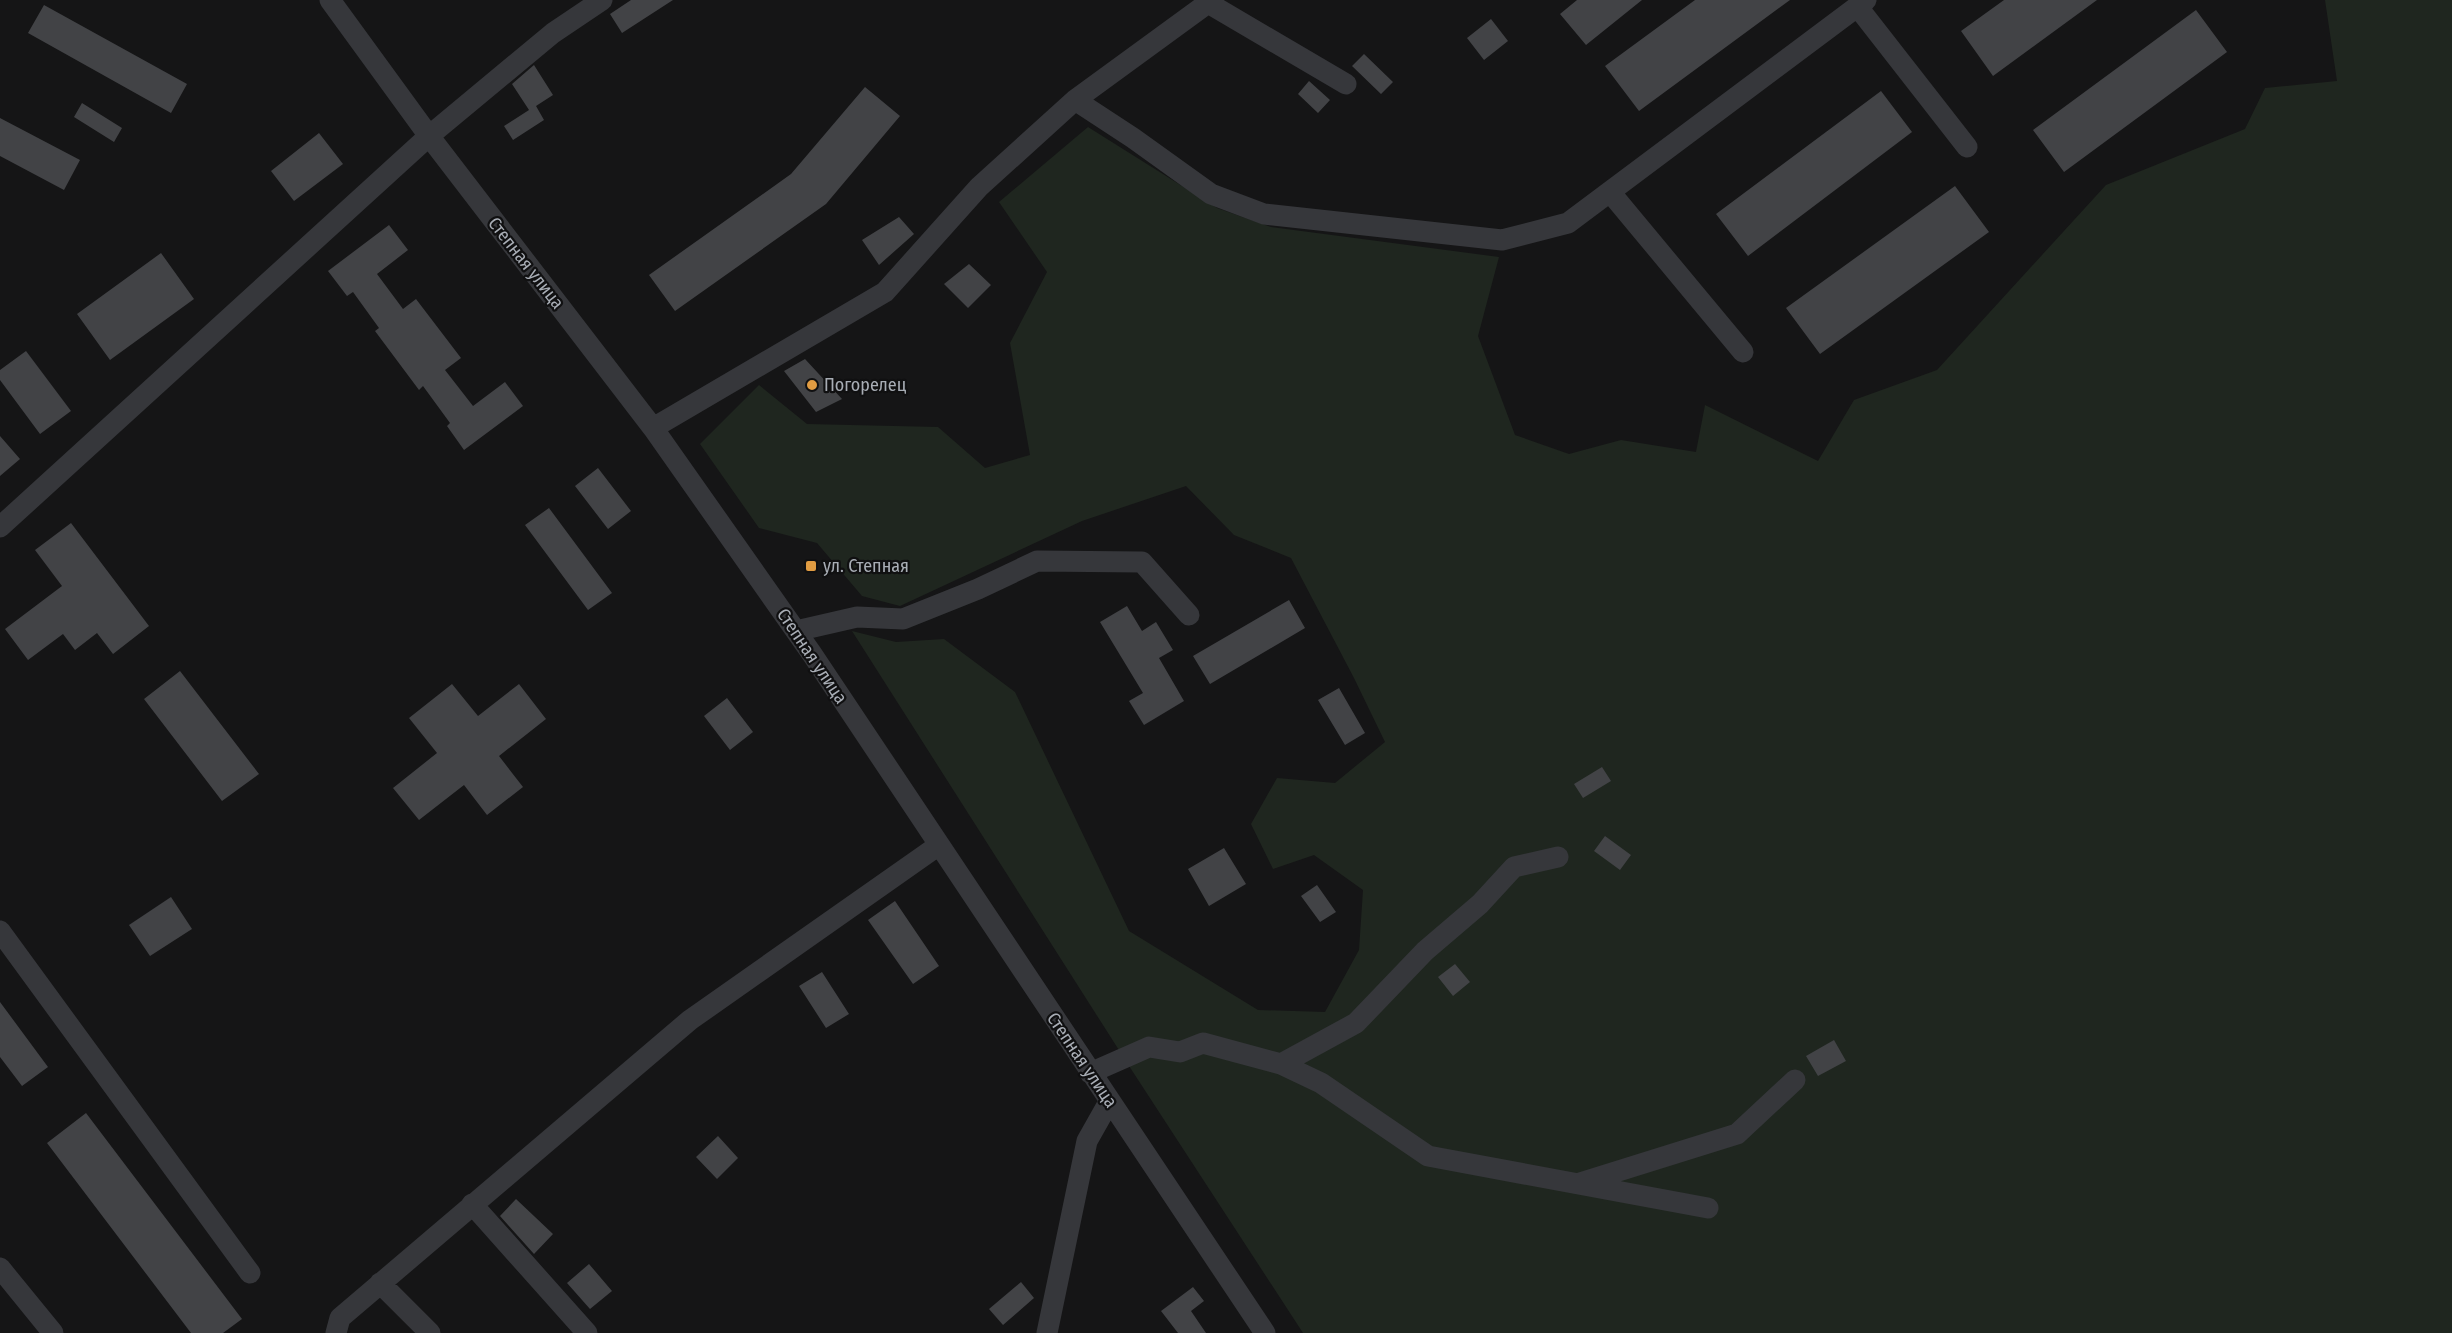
<svg xmlns="http://www.w3.org/2000/svg" width="2452" height="1333" viewBox="0 0 2452 1333" font-family="'Fira Sans Condensed',sans-serif">
	<style>
		.green { fill: #1f261f }
		.building { fill: #424346 }
		.lines { fill: none; stroke-linecap: round; stroke-linejoin: round }
		.minor { stroke: #36373b; stroke-width: 21 }
		.poi-dot { fill: #e19c42; stroke: #101011; stroke-width: 2 }
		.labels { text-anchor: middle; dominant-baseline: central; stroke-width: 4.5; stroke-linejoin: round; paint-order: stroke }
		.street-label { font-size: 18px; fill: #a8adb5; stroke: #101011 }
		.poi-label { font-size: 18px; fill: #a8adb5; stroke: #101011; text-anchor: start }
	</style>
	<rect width="100%" height="100%" fill="#151516"/>
	<path class="green" d="M2325,0H2452V1333H1303L1131,1069L852,631L896,642L944,639L1015,692L1129,931L1258,1010L1325,1012L1359,950L1363,890L1314,855L1273,869L1251,824L1277,778L1335,783L1385,742L1354,678L1291,558L1234,535L1186,486L1082,521L900,606L862,596L817,543L759,528L700,444L759,385L807,424L938,427L985,468L1030,455L1010,343L1047,272L999,202L1088,127L1217,208L1271,227L1499,257L1478,336L1515,435L1569,454L1621,440L1696,452L1705,405L1818,461L1854,400L1937,370L2106,185L2245,129L2265,88L2337,81Z"/>
	<path class="building" d="M631,0H673L622,33L610,14Z
		M1577,0H1642L1586,45L1560,14Z
		M1695,0H1790L1639,111L1605,66Z
		M2004,0H2097L1993,76L1961,31Z
		M44,5L187,84L171,113L28,33Z
		M2196,10L2227,52L2064,172L2033,130Z
		M1491,19L1508,41L1484,60L1467,38Z
		M1364,54L1393,82L1381,94L1352,66Z
		M534,65L553,95L536,106L544,120L513,140L504,126L529,110L512,84Z
		M1309,81L1330,100L1318,113L1298,94Z
		M865,87L900,116L826,204L675,311L649,275L791,174Z
		M1881,91L1912,132L1748,256L1716,214Z
		M82,103L122,128L114,142L74,117Z
		M0,118L80,160L64,190L0,156Z
		M319,133L343,164L294,201L271,171Z
		M1955,186L1989,232L1820,354L1786,308Z
		M899,217L914,234L879,265L862,240Z
		M389,225L408,250L377,274L403,309L416,299L461,358L445,370L473,406L505,382L523,406L464,450L447,426L450,423L423,386L419,390L375,331L379,328L353,292L347,296L328,271Z
		M161,253L194,299L110,360L77,314Z
		M969,264L991,285L968,308L944,284Z
		M26,351L71,411L40,434L0,380V370Z
		M805,359L842,399L816,412L784,371Z
		M0,436L20,459L0,476Z
		M598,468L631,511L608,529L575,486Z
		M549,508L612,593L588,610L525,525Z
		M71,523L149,626L113,654L97,633L75,650L63,634L28,660L5,629L62,586L35,550Z
		M1289,600L1305,628L1210,684L1193,656Z
		M1127,606L1142,631L1156,622L1173,650L1159,658L1184,701L1144,725L1129,701L1143,693L1100,622Z
		M180,671L259,774L222,801L144,699Z
		M452,684L478,716L519,684L546,719L499,756L523,787L487,815L464,785L419,820L393,788L437,753L409,718Z
		M1339,688L1365,733L1345,745L1318,700Z
		M727,698L753,732L730,750L704,716Z
		M1602,767L1611,781L1583,798L1574,784Z
		M1605,836L1631,855L1620,870L1594,851Z
		M1224,848L1246,884L1209,906L1188,869Z
		M1317,885L1336,912L1320,922L1301,896Z
		M171,897L192,929L150,956L129,925Z
		M895,901L939,966L913,984L868,920Z
		M1455,964L1470,982L1453,996L1438,977Z
		M822,972L849,1014L826,1028L799,986Z
		M0,1002L48,1067L22,1086L0,1057Z
		M1834,1040L1846,1061L1818,1076L1806,1056Z
		M86,1113L242,1319L223,1333H191L47,1143Z
		M718,1136L738,1158L717,1179L696,1157Z
		M516,1199L553,1234L534,1254L500,1216Z
		M589,1264L612,1291L590,1309L567,1283Z
		M1021,1282L1034,1298L1003,1325L989,1309Z
		M1193,1287L1204,1301L1191,1311L1206,1333H1178L1161,1311Z"/>
	<g class="lines">
		<path class="minor" d="M330,0L429,136L653,428L812,654L1265,1333
			M1208,3L1346,84
			M1857,6L1967,147
			M1075,100L1133,138L1211,194L1264,214L1502,240L1568,223L1866,0
			M1610,192L1743,352
			M653,428L885,292L979,187L1075,100L1212,0
			M0,527L429,136L553,33L602,0
			M796,631L857,617L903,619L978,589L1037,561L1142,562L1189,615
			M0,931L250,1273
			M1281,1064L1321,1083L1428,1156L1708,1208
			M1090,1073L1149,1047L1180,1052L1203,1043L1281,1064L1356,1023L1425,951L1480,904L1514,867L1558,857
			M1580,1183L1737,1134L1795,1080
			M472,1204L587,1333
			M0,1268L53,1333
			M380,1283L430,1333
			M336,1333L340,1318L690,1020L939,845
			M1047,1333L1087,1141L1109,1102"/>
	</g>
	<g class="poi-dot">
		<circle cx="812" cy="385" r="6"/>
		<rect x="805" y="560" width="12" height="12" rx="3"/>
	</g>
	<g class="labels">
		<g class="street-label">
			<text transform="translate(526 263) rotate(52)">Степная улица</text>
			<text transform="translate(812 656) rotate(56)">Степная улица</text>
			<text transform="translate(1082 1060) rotate(56)">Степная улица</text>
		</g>
		<g class="poi-label">
			<text x="824" y="385">Погорелец</text>
			<text x="823" y="566">ул. Степная</text>
		</g>
	</g>
</svg>
